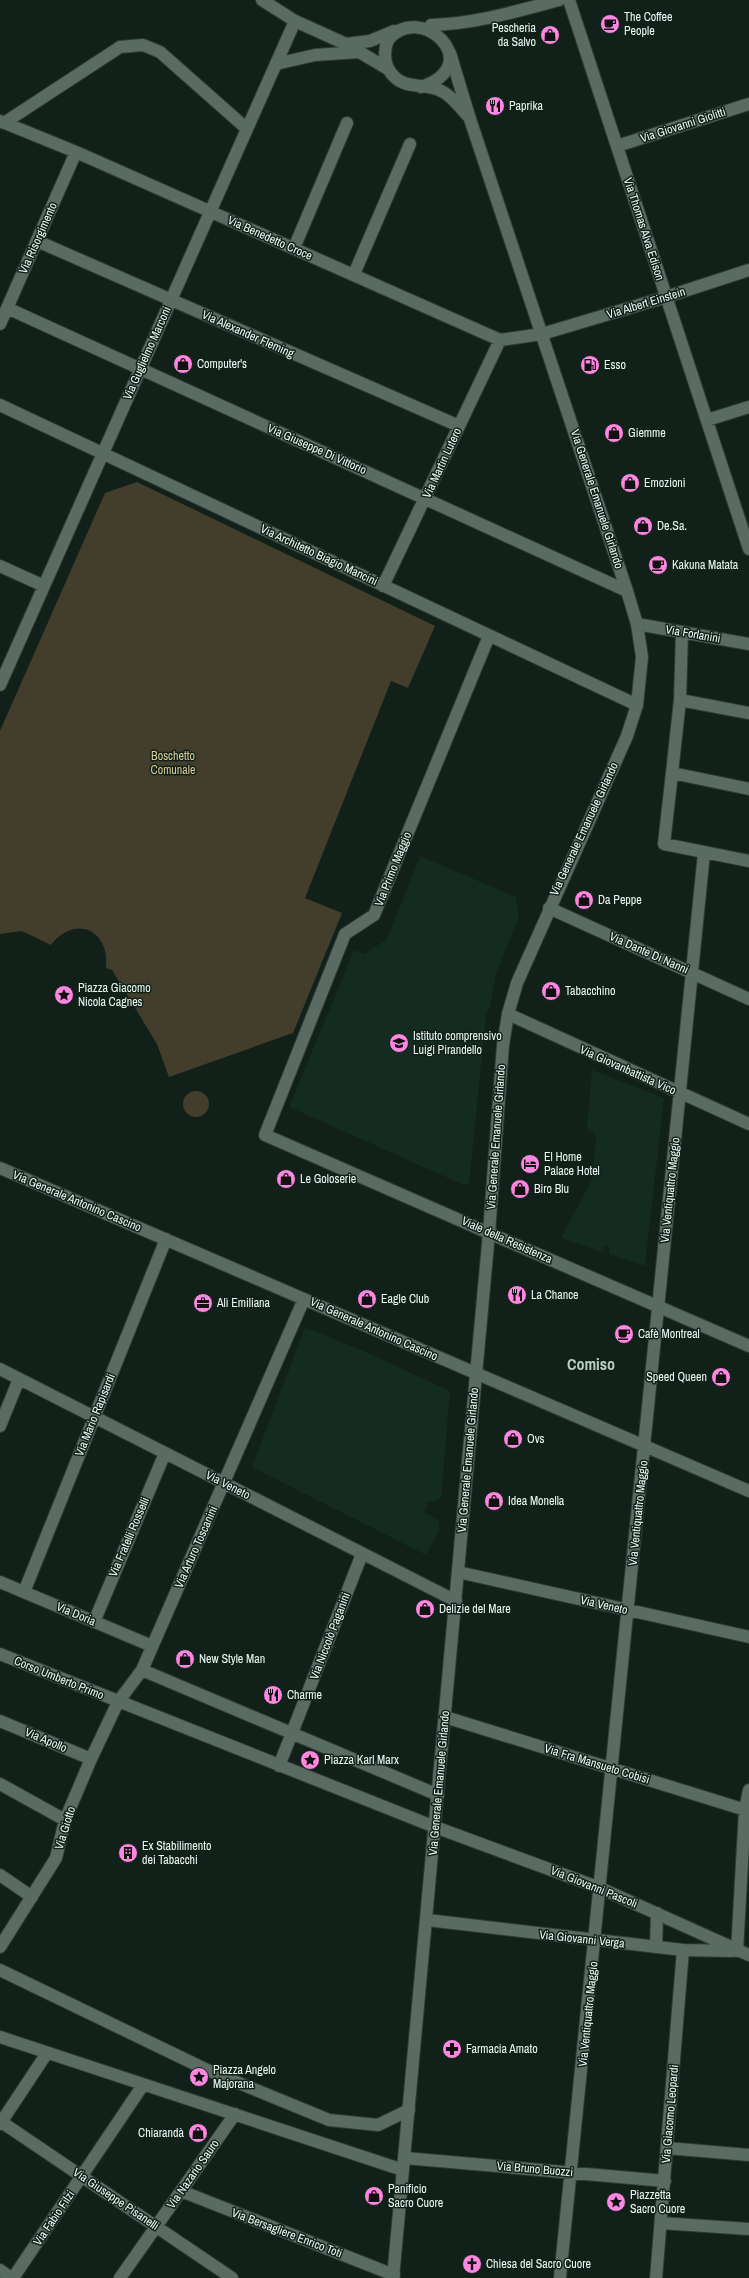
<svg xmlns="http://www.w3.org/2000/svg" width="749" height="2278" viewBox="0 0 749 2278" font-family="'Archivo Narrow',sans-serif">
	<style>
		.built { fill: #142b22 }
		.green { fill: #433e2c }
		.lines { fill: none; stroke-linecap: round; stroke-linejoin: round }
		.street-casing { stroke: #303a35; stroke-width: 14 }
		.secondary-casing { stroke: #303a35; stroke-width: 14 }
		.street { stroke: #5a6b63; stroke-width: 12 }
		.secondary { stroke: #5a6b63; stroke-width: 12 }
		.labels { text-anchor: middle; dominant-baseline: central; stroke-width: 3; stroke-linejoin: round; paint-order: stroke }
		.poi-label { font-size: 12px; fill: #eef8f3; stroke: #11211a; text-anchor: start }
		.street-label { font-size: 12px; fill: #eef8f3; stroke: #11211a }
		.park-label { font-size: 12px; fill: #d8cc98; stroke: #11211a }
		.district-label { font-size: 16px; font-weight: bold; fill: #bacdc4; stroke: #11211a }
	</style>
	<rect width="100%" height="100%" fill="#11211a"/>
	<path class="built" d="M420,856L516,897L519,917L496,974L490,1007L486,1015L469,1183L464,1185L289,1107L354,950L364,954L387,939Z
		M592,1070L664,1098L645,1266L609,1254V1245H604L603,1252L561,1238L592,1180L596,1136L587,1128Z
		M305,1327L368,1353L450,1391L441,1498L434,1502L428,1501L424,1512L439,1521V1531L426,1555L252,1467Z"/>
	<path class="green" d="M137,482L435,626L408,688L391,681L305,898L342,913L293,1033L169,1077L157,1044L112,970L106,968C110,930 75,914 51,945L22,931L0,934V731L105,493Z
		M183 1104a13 13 0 1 1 26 0a13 13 0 1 1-26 0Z"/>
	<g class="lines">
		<g class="street-casing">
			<path id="street" d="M569,0L749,549
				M276,64L315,55L359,52
				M0,121L76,152L500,340L542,334
				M4,123L120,47L143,45L160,52L247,129
				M617,146L749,104
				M37,241L459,426
				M294,248L347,123
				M354,274L410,144
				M7,308L627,591
				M0,324L76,152
				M0,405L637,705
				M707,420L749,407
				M0,566L44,586
				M383,586L500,340
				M637,624L749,644
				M682,632L680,700L672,773L749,789
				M489,636L374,915L345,934L265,1135L489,1233
				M0,685L295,21
				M680,700L749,713
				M672,773L664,844L749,861
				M549,908L749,999
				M508,1014L749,1124
				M0,1168L749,1491
				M0,1369L456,1601
				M0,1426L19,1379
				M458,1572L749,1637
				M0,1582L152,1646
				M24,1592L166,1239
				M94,1622L165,1453
				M0,1654L435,1827
				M142,1670L438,1795
				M445,1717L749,1811
				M0,1721L91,1759
				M279,1766L362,1554
				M0,1784L65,1820
				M0,1875L32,1897
				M0,1947L56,1858L65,1820L91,1759L118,1702L142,1670L304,1299
				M656,1947L657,1913
				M737,1951L745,1810L749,1790
				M0,1970L205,2069L329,2120L378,2125L409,2110
				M0,2037L403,2170
				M0,2121L232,2278
				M0,2124L47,2053
				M667,2148L749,2155
				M405,2158L665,2181
				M181,2191L394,2275
				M661,2223L749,2229
				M0,2270L11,2278
				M560,2277L704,853
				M13,2278L143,2085
				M120,2278L235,2114
				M656,2278L683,1950"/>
		</g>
		<g class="secondary-casing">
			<path id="secondary" d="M262,0L295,21L346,44L388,69
				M431,25C475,24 517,11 559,0
				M346,44L370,41L394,31
				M421,87C489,64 419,0 388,40C384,49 384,62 389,70C401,90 419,83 437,89C450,94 458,105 467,115
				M542,334L666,297L749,270
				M489,1233L749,1346
				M435,1827L600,1888L749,1955
				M427,1920L683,1950L732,1951
				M393,2278L489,1233L503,1045L508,1014L517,983L627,736L637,705L642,657L637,624L627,591L470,119L450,53"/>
		</g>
		<use href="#street" class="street"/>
		<use href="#secondary" class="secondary"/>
	</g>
	<defs>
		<g id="cafe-disc" transform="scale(1)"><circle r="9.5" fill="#fd86e1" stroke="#11211a"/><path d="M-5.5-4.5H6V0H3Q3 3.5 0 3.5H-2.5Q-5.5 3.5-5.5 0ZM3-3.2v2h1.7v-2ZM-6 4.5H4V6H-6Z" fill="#111"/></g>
		<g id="shop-disc" transform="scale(1)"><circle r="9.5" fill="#fd86e1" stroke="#11211a"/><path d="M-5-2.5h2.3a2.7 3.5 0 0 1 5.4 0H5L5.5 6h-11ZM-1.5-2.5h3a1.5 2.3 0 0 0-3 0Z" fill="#111"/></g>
		<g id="restaurant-disc" transform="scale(1)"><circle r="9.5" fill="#fd86e1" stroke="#11211a"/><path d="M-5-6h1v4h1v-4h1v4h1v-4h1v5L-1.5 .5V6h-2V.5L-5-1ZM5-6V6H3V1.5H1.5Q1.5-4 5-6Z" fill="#111"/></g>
		<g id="fuel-disc" transform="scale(1)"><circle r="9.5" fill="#fd86e1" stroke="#11211a"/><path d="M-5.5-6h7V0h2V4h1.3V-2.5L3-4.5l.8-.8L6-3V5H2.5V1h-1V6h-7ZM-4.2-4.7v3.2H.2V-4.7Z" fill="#111"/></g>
		<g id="sight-disc" transform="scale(1)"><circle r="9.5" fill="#fd86e1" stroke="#11211a"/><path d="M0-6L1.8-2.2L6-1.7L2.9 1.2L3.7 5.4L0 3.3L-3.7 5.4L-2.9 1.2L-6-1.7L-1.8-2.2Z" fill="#111"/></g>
		<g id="school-disc" transform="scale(1)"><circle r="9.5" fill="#fd86e1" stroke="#11211a"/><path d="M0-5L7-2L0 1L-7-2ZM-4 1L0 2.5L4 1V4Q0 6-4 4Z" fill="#111"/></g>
		<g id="hotel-disc" transform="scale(1)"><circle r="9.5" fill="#fd86e1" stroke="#11211a"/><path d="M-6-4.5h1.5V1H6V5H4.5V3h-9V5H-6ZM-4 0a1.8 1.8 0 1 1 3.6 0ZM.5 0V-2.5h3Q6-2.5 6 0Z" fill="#111"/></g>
		<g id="office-disc" transform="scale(1)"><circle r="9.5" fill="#fd86e1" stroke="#11211a"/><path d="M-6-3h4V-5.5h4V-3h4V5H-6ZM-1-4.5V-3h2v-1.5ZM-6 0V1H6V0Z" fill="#111"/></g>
		<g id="building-disc" transform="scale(1)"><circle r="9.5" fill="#fd86e1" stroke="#11211a"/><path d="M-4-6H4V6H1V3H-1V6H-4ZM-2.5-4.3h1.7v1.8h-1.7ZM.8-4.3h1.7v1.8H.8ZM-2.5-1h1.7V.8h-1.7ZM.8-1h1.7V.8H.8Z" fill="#111"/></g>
		<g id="pharmacy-disc" transform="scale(1)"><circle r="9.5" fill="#fd86e1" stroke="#11211a"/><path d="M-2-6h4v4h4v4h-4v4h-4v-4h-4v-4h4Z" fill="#111"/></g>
		<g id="church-disc" transform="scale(1)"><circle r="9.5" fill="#fd86e1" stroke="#11211a"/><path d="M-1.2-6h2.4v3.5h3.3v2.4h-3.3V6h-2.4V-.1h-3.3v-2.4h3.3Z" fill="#111"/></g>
	</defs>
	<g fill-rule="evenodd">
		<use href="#cafe-disc" x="610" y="24"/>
		<use href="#shop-disc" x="550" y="35"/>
		<use href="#restaurant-disc" x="495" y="106"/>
		<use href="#shop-disc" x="183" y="364"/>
		<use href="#fuel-disc" x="590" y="365"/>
		<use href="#shop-disc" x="614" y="433"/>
		<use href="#shop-disc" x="630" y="483"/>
		<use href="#shop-disc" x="643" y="526"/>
		<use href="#cafe-disc" x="658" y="565"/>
		<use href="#shop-disc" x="584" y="900"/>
		<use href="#shop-disc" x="551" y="991"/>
		<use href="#sight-disc" x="64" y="995"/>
		<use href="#school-disc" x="399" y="1043"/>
		<use href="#hotel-disc" x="530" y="1164"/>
		<use href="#shop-disc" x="286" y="1179"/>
		<use href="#shop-disc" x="520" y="1189"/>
		<use href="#restaurant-disc" x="517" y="1295"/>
		<use href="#shop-disc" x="367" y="1299"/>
		<use href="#office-disc" x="203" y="1303"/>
		<use href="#cafe-disc" x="624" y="1334"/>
		<use href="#shop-disc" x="721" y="1377"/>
		<use href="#shop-disc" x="513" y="1439"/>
		<use href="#shop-disc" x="494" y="1501"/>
		<use href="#shop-disc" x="425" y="1609"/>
		<use href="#shop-disc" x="185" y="1659"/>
		<use href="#restaurant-disc" x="273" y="1695"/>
		<use href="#sight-disc" x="310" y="1760"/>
		<use href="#building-disc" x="128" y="1853"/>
		<use href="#pharmacy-disc" x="452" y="2049"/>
		<use href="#sight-disc" x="199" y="2077"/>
		<use href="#shop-disc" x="198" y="2133"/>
		<use href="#shop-disc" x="374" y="2196"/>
		<use href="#sight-disc" x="616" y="2202"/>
		<use href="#church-disc" x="472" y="2264"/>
	</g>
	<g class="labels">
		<g class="poi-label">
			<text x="624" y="17">The Coffee<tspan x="624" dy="14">People</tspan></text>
			<text x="536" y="28" text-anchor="end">Pescheria<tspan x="536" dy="14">da Salvo</tspan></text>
			<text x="509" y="106">Paprika</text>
			<text x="197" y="364">Computer's</text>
			<text x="604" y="365">Esso</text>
			<text x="628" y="433">Giemme</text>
			<text x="644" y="483">Emozioni</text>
			<text x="657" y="526">De.Sa.</text>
			<text x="672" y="565">Kakuna Matata</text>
			<text x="598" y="900">Da Peppe</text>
			<text x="78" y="988">Piazza Giacomo<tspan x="78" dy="14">Nicola Cagnes</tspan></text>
			<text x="565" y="991">Tabacchino</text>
			<text x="413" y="1036">Istituto comprensivo<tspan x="413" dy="14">Luigi Pirandello</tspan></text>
			<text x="544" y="1157">El Home<tspan x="544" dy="14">Palace Hotel</tspan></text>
			<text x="300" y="1179">Le Goloserie</text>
			<text x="534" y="1189">Biro Blu</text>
			<text x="531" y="1295">La Chance</text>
			<text x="381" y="1299">Eagle Club</text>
			<text x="217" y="1303">Alì Emiliana</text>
			<text x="638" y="1334">Cafè Montreal</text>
			<text x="707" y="1377" text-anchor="end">Speed Queen</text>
			<text x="527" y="1439">Ovs</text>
			<text x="508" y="1501">Idea Monella</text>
			<text x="439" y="1609">Delizie del Mare</text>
			<text x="199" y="1659">New Style Man</text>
			<text x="287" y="1695">Charme</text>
			<text x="324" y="1760">Piazza Karl Marx</text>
			<text x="142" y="1846">Ex Stabilimento<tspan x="142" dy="14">dei Tabacchi</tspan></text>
			<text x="466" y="2049">Farmacia Amato</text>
			<text x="213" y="2070">Piazza Angelo<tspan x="213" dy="14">Majorana</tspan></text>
			<text x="184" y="2133" text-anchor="end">Chiarandà</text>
			<text x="388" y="2189">Panificio<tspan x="388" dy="14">Sacro Cuore</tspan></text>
			<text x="630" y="2195">Piazzetta<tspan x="630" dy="14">Sacro Cuore</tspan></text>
			<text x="486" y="2264">Chiesa del Sacro Cuore</text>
		</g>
		<g class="street-label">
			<text transform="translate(683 125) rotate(-18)">Via Giovanni Giolitti</text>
			<text transform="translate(644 229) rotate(72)">Via Thomas Alva Edison</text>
			<text transform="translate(38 238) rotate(-66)">Via Risorgimento</text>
			<text transform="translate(270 238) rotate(24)">Via Benedetto Croce</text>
			<text transform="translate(646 303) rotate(-17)">Via Albert Einstein</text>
			<text transform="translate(248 334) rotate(24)">Via Alexander Fleming</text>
			<text transform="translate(147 353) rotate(-66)">Via Guglielmo Marconi</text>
			<text transform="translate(317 449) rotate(24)">Via Giuseppe Di Vittorio</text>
			<text transform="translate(442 463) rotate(-65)">Via Martin Lutero</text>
			<text transform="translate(597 499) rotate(72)">Via Generale Emanuele Girlando</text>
			<text transform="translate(319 555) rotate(25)">Via Architetto Biagio Mancini</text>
			<text transform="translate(693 634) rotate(10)">Via Forlanini</text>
			<text transform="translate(584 829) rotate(-65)">Via Generale Emanuele Girlando</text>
			<text transform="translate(393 869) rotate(-68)">Via Primo Maggio</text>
			<text transform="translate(649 953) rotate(24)">Via Dante Di Nanni</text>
			<text transform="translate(628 1070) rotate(24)">Via Giovanbattista Vico</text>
			<text transform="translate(496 1137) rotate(-86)">Via Generale Emanuele Girlando</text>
			<text transform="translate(670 1190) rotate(-84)">Via Ventiquattro Maggio</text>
			<text transform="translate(77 1201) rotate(23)">Via Generale Antonino Cascino</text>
			<text transform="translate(507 1240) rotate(24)">Viale della Resistenza</text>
			<text transform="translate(374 1329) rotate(24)">Via Generale Antonino Cascino</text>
			<text transform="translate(95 1415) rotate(-68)">Via Mario Rapisardi</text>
			<text transform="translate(468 1460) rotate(-85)">Via Generale Emanuele Girlando</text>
			<text transform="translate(228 1485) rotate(27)">Via Veneto</text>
			<text transform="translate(638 1513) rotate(-84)">Via Ventiquattro Maggio</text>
			<text transform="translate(129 1537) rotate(-67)">Via Fratelli Rosselli</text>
			<text transform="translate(196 1547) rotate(-66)">Via Arturo Toscanini</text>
			<text transform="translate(604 1605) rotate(13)">Via Veneto</text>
			<text transform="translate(76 1614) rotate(23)">Via Doria</text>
			<text transform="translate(330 1636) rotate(-69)">Via Niccolò Paganini</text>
			<text transform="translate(59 1678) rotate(22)">Corso Umberto Primo</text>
			<text transform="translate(46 1740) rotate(23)">Via Apollo</text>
			<text transform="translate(597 1764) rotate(17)">Via Fra Mansueto Cobisi</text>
			<text transform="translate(439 1783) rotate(-85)">Via Generale Emanuele Girlando</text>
			<text transform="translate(65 1828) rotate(-73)">Via Giotto</text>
			<text transform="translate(594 1887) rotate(22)">Via Giovanni Pascoli</text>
			<text transform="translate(582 1939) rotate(6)">Via Giovanni Verga</text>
			<text transform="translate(588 2014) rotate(-84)">Via Ventiquattro Maggio</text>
			<text transform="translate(670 2114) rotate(-85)">Via Giacomo Leopardi</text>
			<text transform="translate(535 2169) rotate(5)">Via Bruno Buozzi</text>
			<text transform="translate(193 2174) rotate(-55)">Via Nazario Sauro</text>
			<text transform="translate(116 2199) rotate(34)">Via Giuseppe Pisanelli</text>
			<text transform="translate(54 2218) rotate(-56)">Via Fabio Filzi</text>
			<text transform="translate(287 2233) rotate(21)">Via Bersagliere Enrico Toti</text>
		</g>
		<g class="park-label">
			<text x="173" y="756">Boschetto<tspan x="173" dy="14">Comunale</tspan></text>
		</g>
		<g class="district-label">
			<text x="591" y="1364">Comiso</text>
		</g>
	</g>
</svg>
